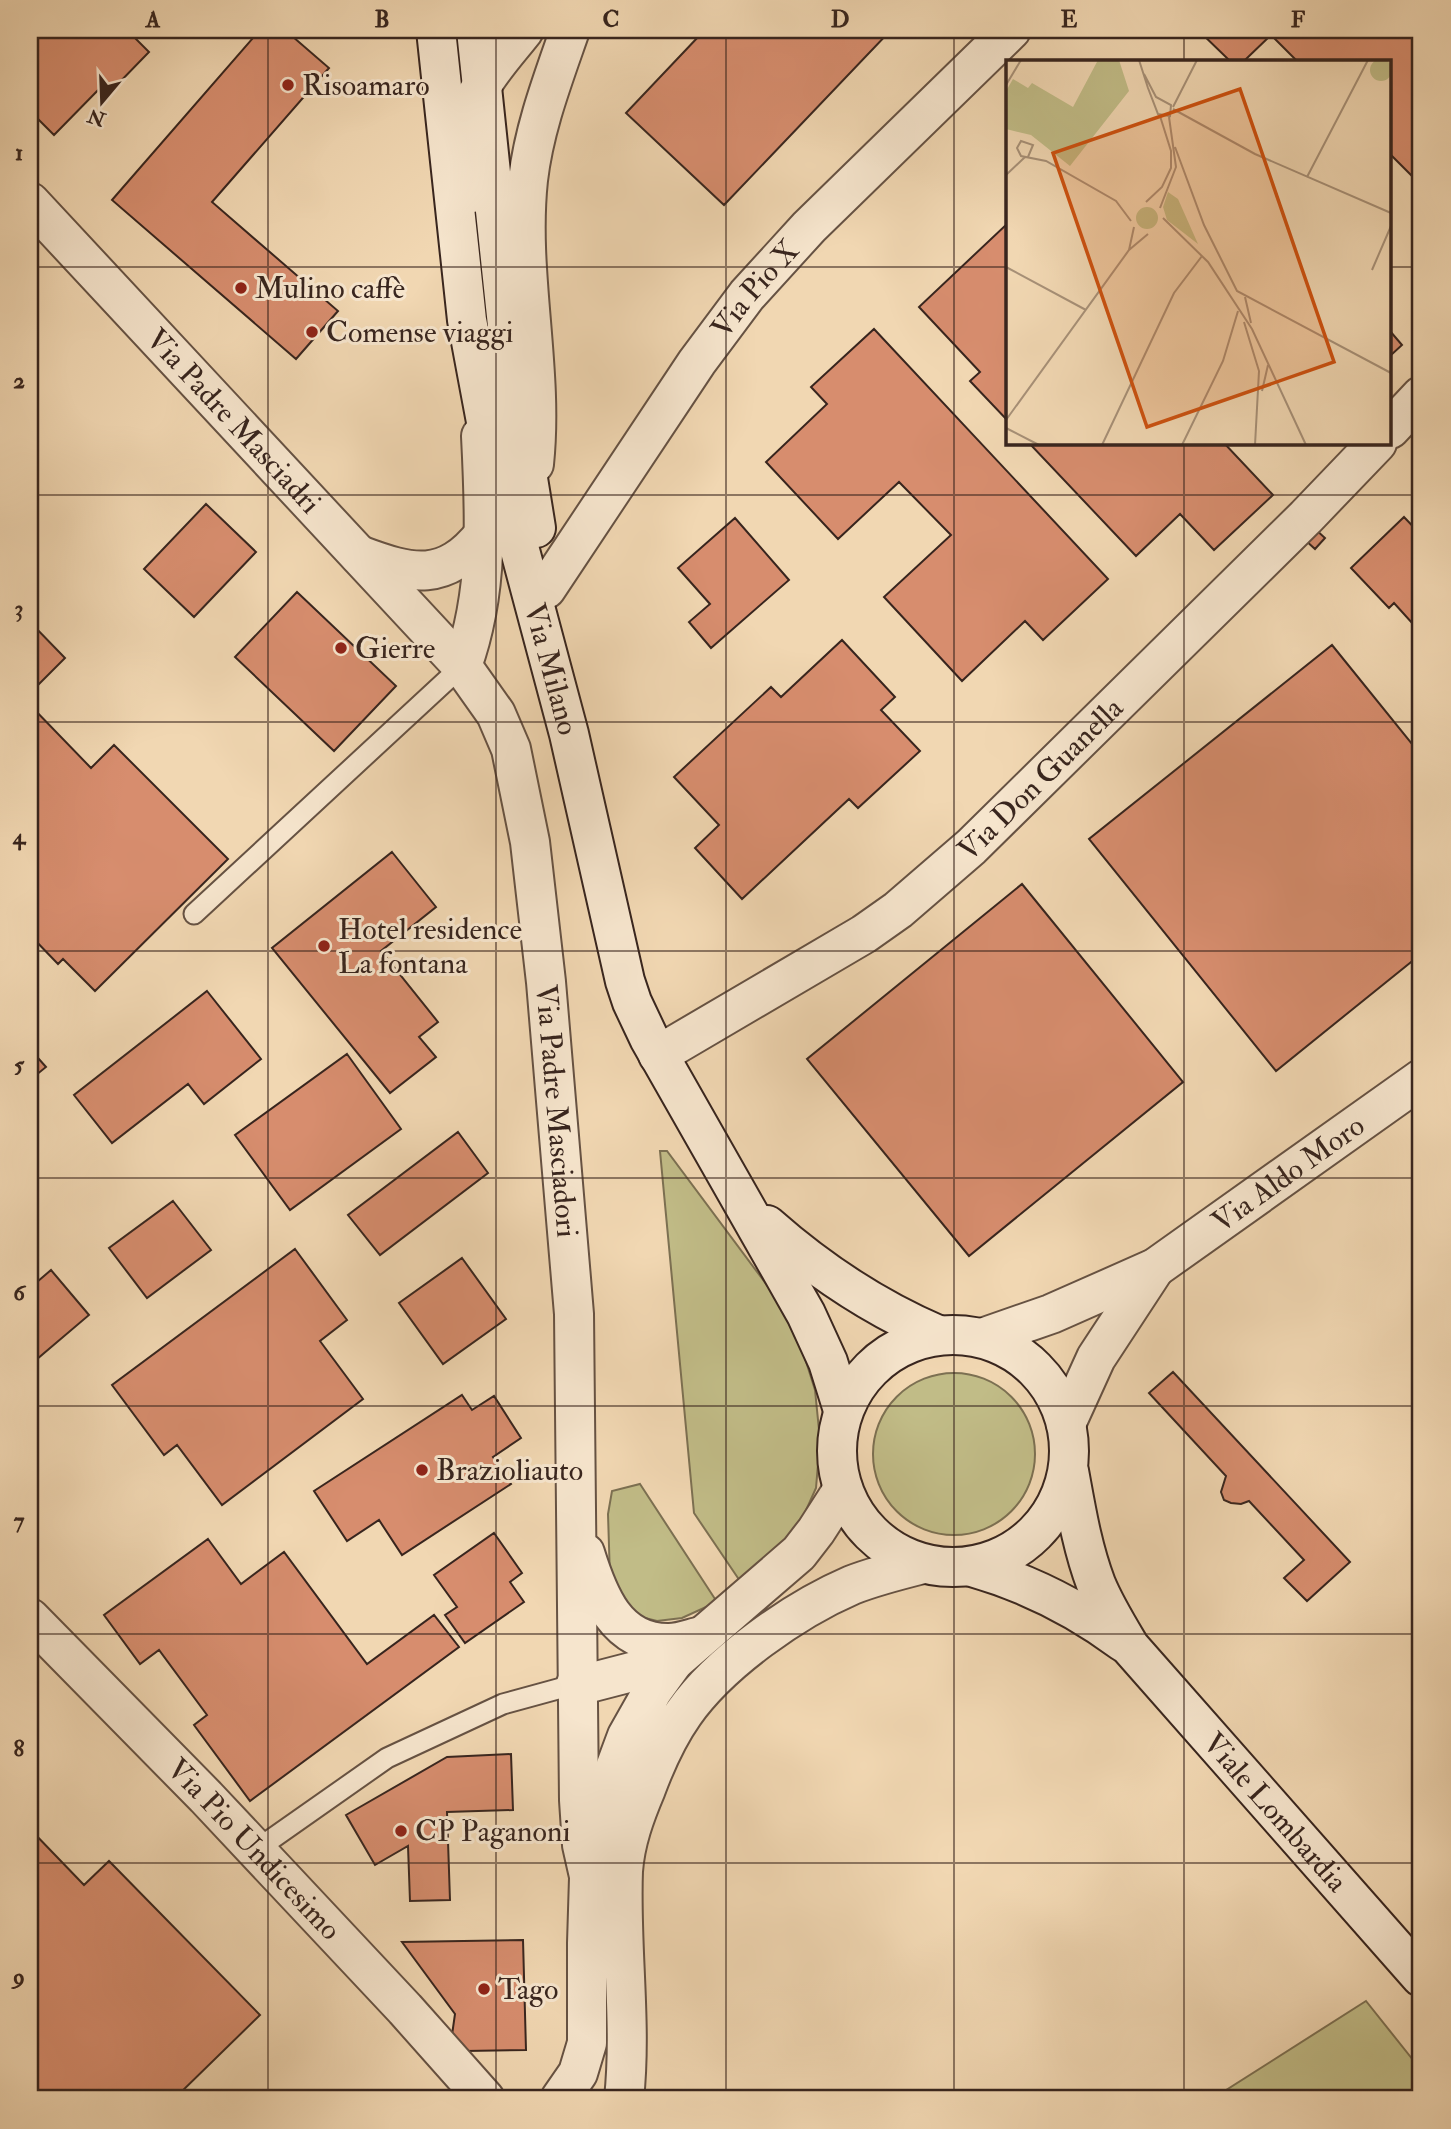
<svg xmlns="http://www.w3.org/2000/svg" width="1451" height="2129" viewBox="0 0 1451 2129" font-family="'IM FELL Double Pica',serif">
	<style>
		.green { fill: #c1bc87; stroke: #7c7052; stroke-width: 2 }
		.building { fill: #d78d6e; stroke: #38251e; stroke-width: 2 }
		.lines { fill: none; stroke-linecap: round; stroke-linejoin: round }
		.service-casing { stroke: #665243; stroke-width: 23 }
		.minor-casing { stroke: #665243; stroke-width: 42 }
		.tertiary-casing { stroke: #665243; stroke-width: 42 }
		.secondary-casing { stroke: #38251e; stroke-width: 42 }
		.service { stroke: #f6e5cd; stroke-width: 19 }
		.minor { stroke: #f6e5cd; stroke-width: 38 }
		.tertiary { stroke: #f6e5cd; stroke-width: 38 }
		.secondary { stroke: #f6e5cd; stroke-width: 38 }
		.grid { fill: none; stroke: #38251e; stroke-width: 2; stroke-opacity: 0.55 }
		.poi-dot { fill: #8f2418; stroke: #f6e5cd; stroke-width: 2.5 }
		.labels { text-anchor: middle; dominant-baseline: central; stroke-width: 6; stroke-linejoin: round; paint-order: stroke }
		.poi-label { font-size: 30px; fill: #38251e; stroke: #f6e5cd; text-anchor: start }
		.street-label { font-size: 30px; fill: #38251e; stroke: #f6e5cd }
		.inset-road { fill: none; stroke: #a79077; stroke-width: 2 }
		.view { fill: #ce510f; fill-opacity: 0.15; stroke: #ce510f; stroke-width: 3.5 }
		.inset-edge { fill: none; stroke: #38251e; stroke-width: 3.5 }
		.neatline { fill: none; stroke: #38251e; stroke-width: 2.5 }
		.grid-label { font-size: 23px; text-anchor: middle; font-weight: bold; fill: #38251e }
	</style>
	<rect width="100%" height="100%" fill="#f1d7b2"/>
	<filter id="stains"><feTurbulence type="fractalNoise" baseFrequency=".00286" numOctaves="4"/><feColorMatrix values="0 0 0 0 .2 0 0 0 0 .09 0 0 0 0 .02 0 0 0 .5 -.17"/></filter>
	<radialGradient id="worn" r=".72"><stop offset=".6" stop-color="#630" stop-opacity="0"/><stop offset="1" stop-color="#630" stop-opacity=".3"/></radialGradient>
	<path class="green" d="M660,1151H667L781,1304L797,1333L815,1390L820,1440L816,1488L799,1526L742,1584L694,1513Z
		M873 1454a81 81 0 1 1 162 0a81 81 0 1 1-162 0Z
		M640,1484L717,1602L682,1618L657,1621L645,1618L633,1611L610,1578L608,1514L612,1491Z
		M1366,2001L1421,2070V2099H1212Z"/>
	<path class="building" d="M35,30H127L149,52L113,89L106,82L54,135L30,111V35Z
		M260,30H285L329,68L212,202L338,311L296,359L112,200Z
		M692,30H891L724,205L626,113L699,36Z
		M1198,30H1421V185L1390,154V61H1297L1271,35L1244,61H1230Z
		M1008,223V421L970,381L980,372L919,307Z
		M874,329L1108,579L1043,640L1025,621L962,681L884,597L951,535L899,482L838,539L766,462L827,404L811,387Z
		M1390,331L1402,345L1390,356Z
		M1029,443H1224L1273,495L1214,550L1180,514L1136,556Z
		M206,504L256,552L194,617L144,569Z
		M1404,517L1421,535V616L1413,624L1394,603L1389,608L1351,568Z
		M735,518L789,580L711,648L689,622L710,604L678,568Z
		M1314,528L1325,538L1315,549L1304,539Z
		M297,592L396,686L334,751L235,657Z
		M30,622L65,658L30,693Z
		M842,640L895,697L881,710L920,751L858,808L849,799L742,899L695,848L719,825L674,777L771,687L781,697Z
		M1332,645L1421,755V954L1276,1071L1089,839Z
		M30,705L91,768L114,745L228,859L95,991L63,959L58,964L30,935Z
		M392,852L436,907L381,951L438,1022L419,1037L436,1057L390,1093L272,948Z
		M1022,884L1183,1082L969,1256L807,1059Z
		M207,991L261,1059L204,1104L188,1084L112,1143L74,1095Z
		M30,1049L46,1067L30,1080Z
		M347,1054L401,1129L290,1210L235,1135Z
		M458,1132L488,1173L380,1255L348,1215Z
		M173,1201L211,1250L147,1298L109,1248Z
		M295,1249L347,1320L320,1341L363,1399L222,1505L177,1445L164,1455L112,1385Z
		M462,1258L506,1319L443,1364L399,1303Z
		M51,1270L89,1315L30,1365V1288Z
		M1421,1291V1307L1413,1299Z
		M1173,1372L1350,1562L1307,1601L1284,1578L1304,1560L1249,1501L1241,1504L1231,1503L1224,1500L1221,1492L1226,1476L1149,1393Z
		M462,1395L472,1410L494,1396L521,1438L493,1457L511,1484L402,1555L379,1520L347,1541L314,1491Z
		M494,1533L522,1573L510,1582L524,1602L465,1643L445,1615L457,1607L434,1575Z
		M208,1539L241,1584L284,1552L367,1664L434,1615L459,1647L250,1801L194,1725L207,1715L159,1650L140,1664L104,1615Z
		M511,1754L513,1810L447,1812L450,1900L410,1901L408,1846L375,1865L346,1815L447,1757Z
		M30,1829L84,1885L109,1861L260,2015L174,2099H135L133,2097L130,2099H30Z
		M523,1940L526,2050L465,2051L452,2035L455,2014L402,1942Z"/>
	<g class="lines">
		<g class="service-casing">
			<path id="service" d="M194,914L462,666
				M256,1850L387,1758L503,1704L576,1684"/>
		</g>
		<g class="minor-casing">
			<g id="minor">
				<path d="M472,193C470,170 464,145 468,122C473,87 503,57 524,30"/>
				<path id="s1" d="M30,202L462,666L496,714L511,749L530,842L546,982L574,1314L579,1800L582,1845L589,1876"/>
				<path d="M1390,429L1421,396"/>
				<path d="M534,464C544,369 518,274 528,180C534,128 553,79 570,30"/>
				<path d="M359,555C412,575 445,583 484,534"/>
				<path id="s2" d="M546,589L697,362L747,295L809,227L1011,30"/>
				<path d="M462,666C489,592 485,514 481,436"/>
				<path id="s3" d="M658,1055L864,934L898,910L971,847L1306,517L1377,443"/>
				<path id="s4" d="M982,1338L1051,1314L1155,1268L1421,1079"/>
				<path d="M1066,1424L1096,1358L1155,1268"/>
				<path d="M585,1553C598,1595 616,1644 669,1643C680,1643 692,1638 702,1636"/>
				<path id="s5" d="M30,1618L206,1797L405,2009L485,2099"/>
				<path d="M576,1684L593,1682L674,1661"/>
			</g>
		</g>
		<g class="tertiary-casing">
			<path id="tertiary" d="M560,2099L578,2073L587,2043V1943L589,1878L605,1795L627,1736L653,1690L674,1661L799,1553L816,1531L843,1489
				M624,2099C632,2023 620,1947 623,1871C625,1842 635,1815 646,1789C656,1762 667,1737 684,1713C720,1662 794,1610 852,1585C875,1576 899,1570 923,1564"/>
		</g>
		<g class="secondary-casing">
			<g id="secondary">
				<path id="s6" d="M436,30L467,320L487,427L569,734L625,981L632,1002L649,1038L806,1314L828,1362L843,1410"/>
				<path d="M476,30L514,392L536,528"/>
				<path d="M767,1225C819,1271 875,1308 938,1335"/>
				<circle cx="953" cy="1451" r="116"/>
				<path id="s7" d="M1069,1471C1076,1509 1082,1547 1096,1584C1105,1606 1118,1627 1130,1647L1421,1977"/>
				<path d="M972,1567C1028,1583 1076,1607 1123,1642"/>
			</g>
		</g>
		<use href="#service" class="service"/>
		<use href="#minor" class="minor"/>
		<use href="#tertiary" class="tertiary"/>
		<use href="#secondary" class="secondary"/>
	</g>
	<path class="grid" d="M268,30V2099M496,30V2099M726,30V2099M954,30V2099M1184,30V61M30,267H1008M1390,267H1421M1184,443V2099M30,495H1421M30,722H1421M30,951H1421M30,1178H1421M30,1406H1421M30,1634H1421M30,1863H1421"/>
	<g class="poi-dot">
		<circle cx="288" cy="85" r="7"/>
		<circle cx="241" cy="288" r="7"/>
		<circle cx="312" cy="332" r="7"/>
		<circle cx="341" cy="648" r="7"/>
		<circle cx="324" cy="946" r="7"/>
		<circle cx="422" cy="1470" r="7"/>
		<circle cx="401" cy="1831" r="7"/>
		<circle cx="484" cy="1989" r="7"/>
	</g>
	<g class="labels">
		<g class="poi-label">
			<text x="302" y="85">Risoamaro</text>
			<text x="255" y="288">Mulino caffè</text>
			<text x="326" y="332">Comense viaggi</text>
			<text x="355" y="648">Gierre</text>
			<text x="338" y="929">Hotel residence<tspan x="338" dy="34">La fontana</tspan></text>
			<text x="436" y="1470">Brazioliauto</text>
			<text x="415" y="1831">CP Paganoni</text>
			<text x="498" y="1989">Tago</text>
		</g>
		<g class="street-label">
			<text stroke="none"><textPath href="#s2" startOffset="366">Via Pio X</textPath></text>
			<text stroke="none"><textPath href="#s1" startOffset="299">Via Padre Masciadri</textPath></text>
			<text stroke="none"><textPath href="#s6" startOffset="651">Via Milano</textPath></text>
			<text stroke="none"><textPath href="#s3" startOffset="474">Via Don Guanella</textPath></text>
			<text stroke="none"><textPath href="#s1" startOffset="1096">Via Padre Masciadori</textPath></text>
			<text stroke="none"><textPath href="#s4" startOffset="350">Via Aldo Moro</textPath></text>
			<text stroke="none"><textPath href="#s7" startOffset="408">Viale Lombardia</textPath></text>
			<text stroke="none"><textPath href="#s5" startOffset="322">Via Pio Undicesimo</textPath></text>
		</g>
	</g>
	<g transform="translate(1006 60)">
		<rect width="385" height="385" fill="#f1d7b2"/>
		<path d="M364 10a11 11 0 1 1 22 0a11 11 0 1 1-22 0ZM92,0H113L123,31L64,106L25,75L0,69V31L7,19L22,28L26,23L67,47ZM162,132L172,139L192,184L161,160L157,147ZM130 158a11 11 0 1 1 22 0a11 11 0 1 1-22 0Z" fill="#c1bc87"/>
		<path class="inset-road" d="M133,0L142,28L152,54L164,56L165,45L150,37L138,14M0,25L15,0M167,47L191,0M167,49L249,94L385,153M169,87L198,165L231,231L385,313M22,97L27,85L15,81L11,88L15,96L40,101L110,141L125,161M0,115L19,97M301,117L362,0M140,142L156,127L165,108V91L154,56M154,148L170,107L163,57M157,158L202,202L246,269L300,385M123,190L128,167M0,207L80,250M366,210L385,166M239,237L245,263M238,262L253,311L249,385M256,331L262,305M0,360L123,190L142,174M0,368L33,385M96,385L168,233L196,196M176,385L217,301L232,251"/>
		<path class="view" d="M234,29L328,302L141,367L47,93Z"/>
		<rect width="385" height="385" class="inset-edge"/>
	</g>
	<rect width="1451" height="2129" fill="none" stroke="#f1d7b2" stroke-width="77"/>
	<g transform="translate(102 102) rotate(199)" stroke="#f6e5cd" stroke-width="5" paint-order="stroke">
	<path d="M0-5L12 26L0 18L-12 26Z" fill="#38251e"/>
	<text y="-10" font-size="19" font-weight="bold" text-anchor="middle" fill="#38251e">N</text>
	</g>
	<rect x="38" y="38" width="1374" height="2052" class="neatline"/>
	<g class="grid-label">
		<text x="153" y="27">A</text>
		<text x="382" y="27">B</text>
		<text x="611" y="27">C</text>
		<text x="840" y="27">D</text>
		<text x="1069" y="27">E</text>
		<text x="1298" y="27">F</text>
		<text x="19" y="160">1</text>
		<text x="19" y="388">2</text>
		<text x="19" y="616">3</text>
		<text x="19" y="844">4</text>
		<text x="19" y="1072">5</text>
		<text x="19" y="1300">6</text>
		<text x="19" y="1528">7</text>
		<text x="19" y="1756">8</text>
		<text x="19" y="1984">9</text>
	</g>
	<rect width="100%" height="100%" filter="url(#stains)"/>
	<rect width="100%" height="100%" fill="url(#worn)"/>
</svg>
